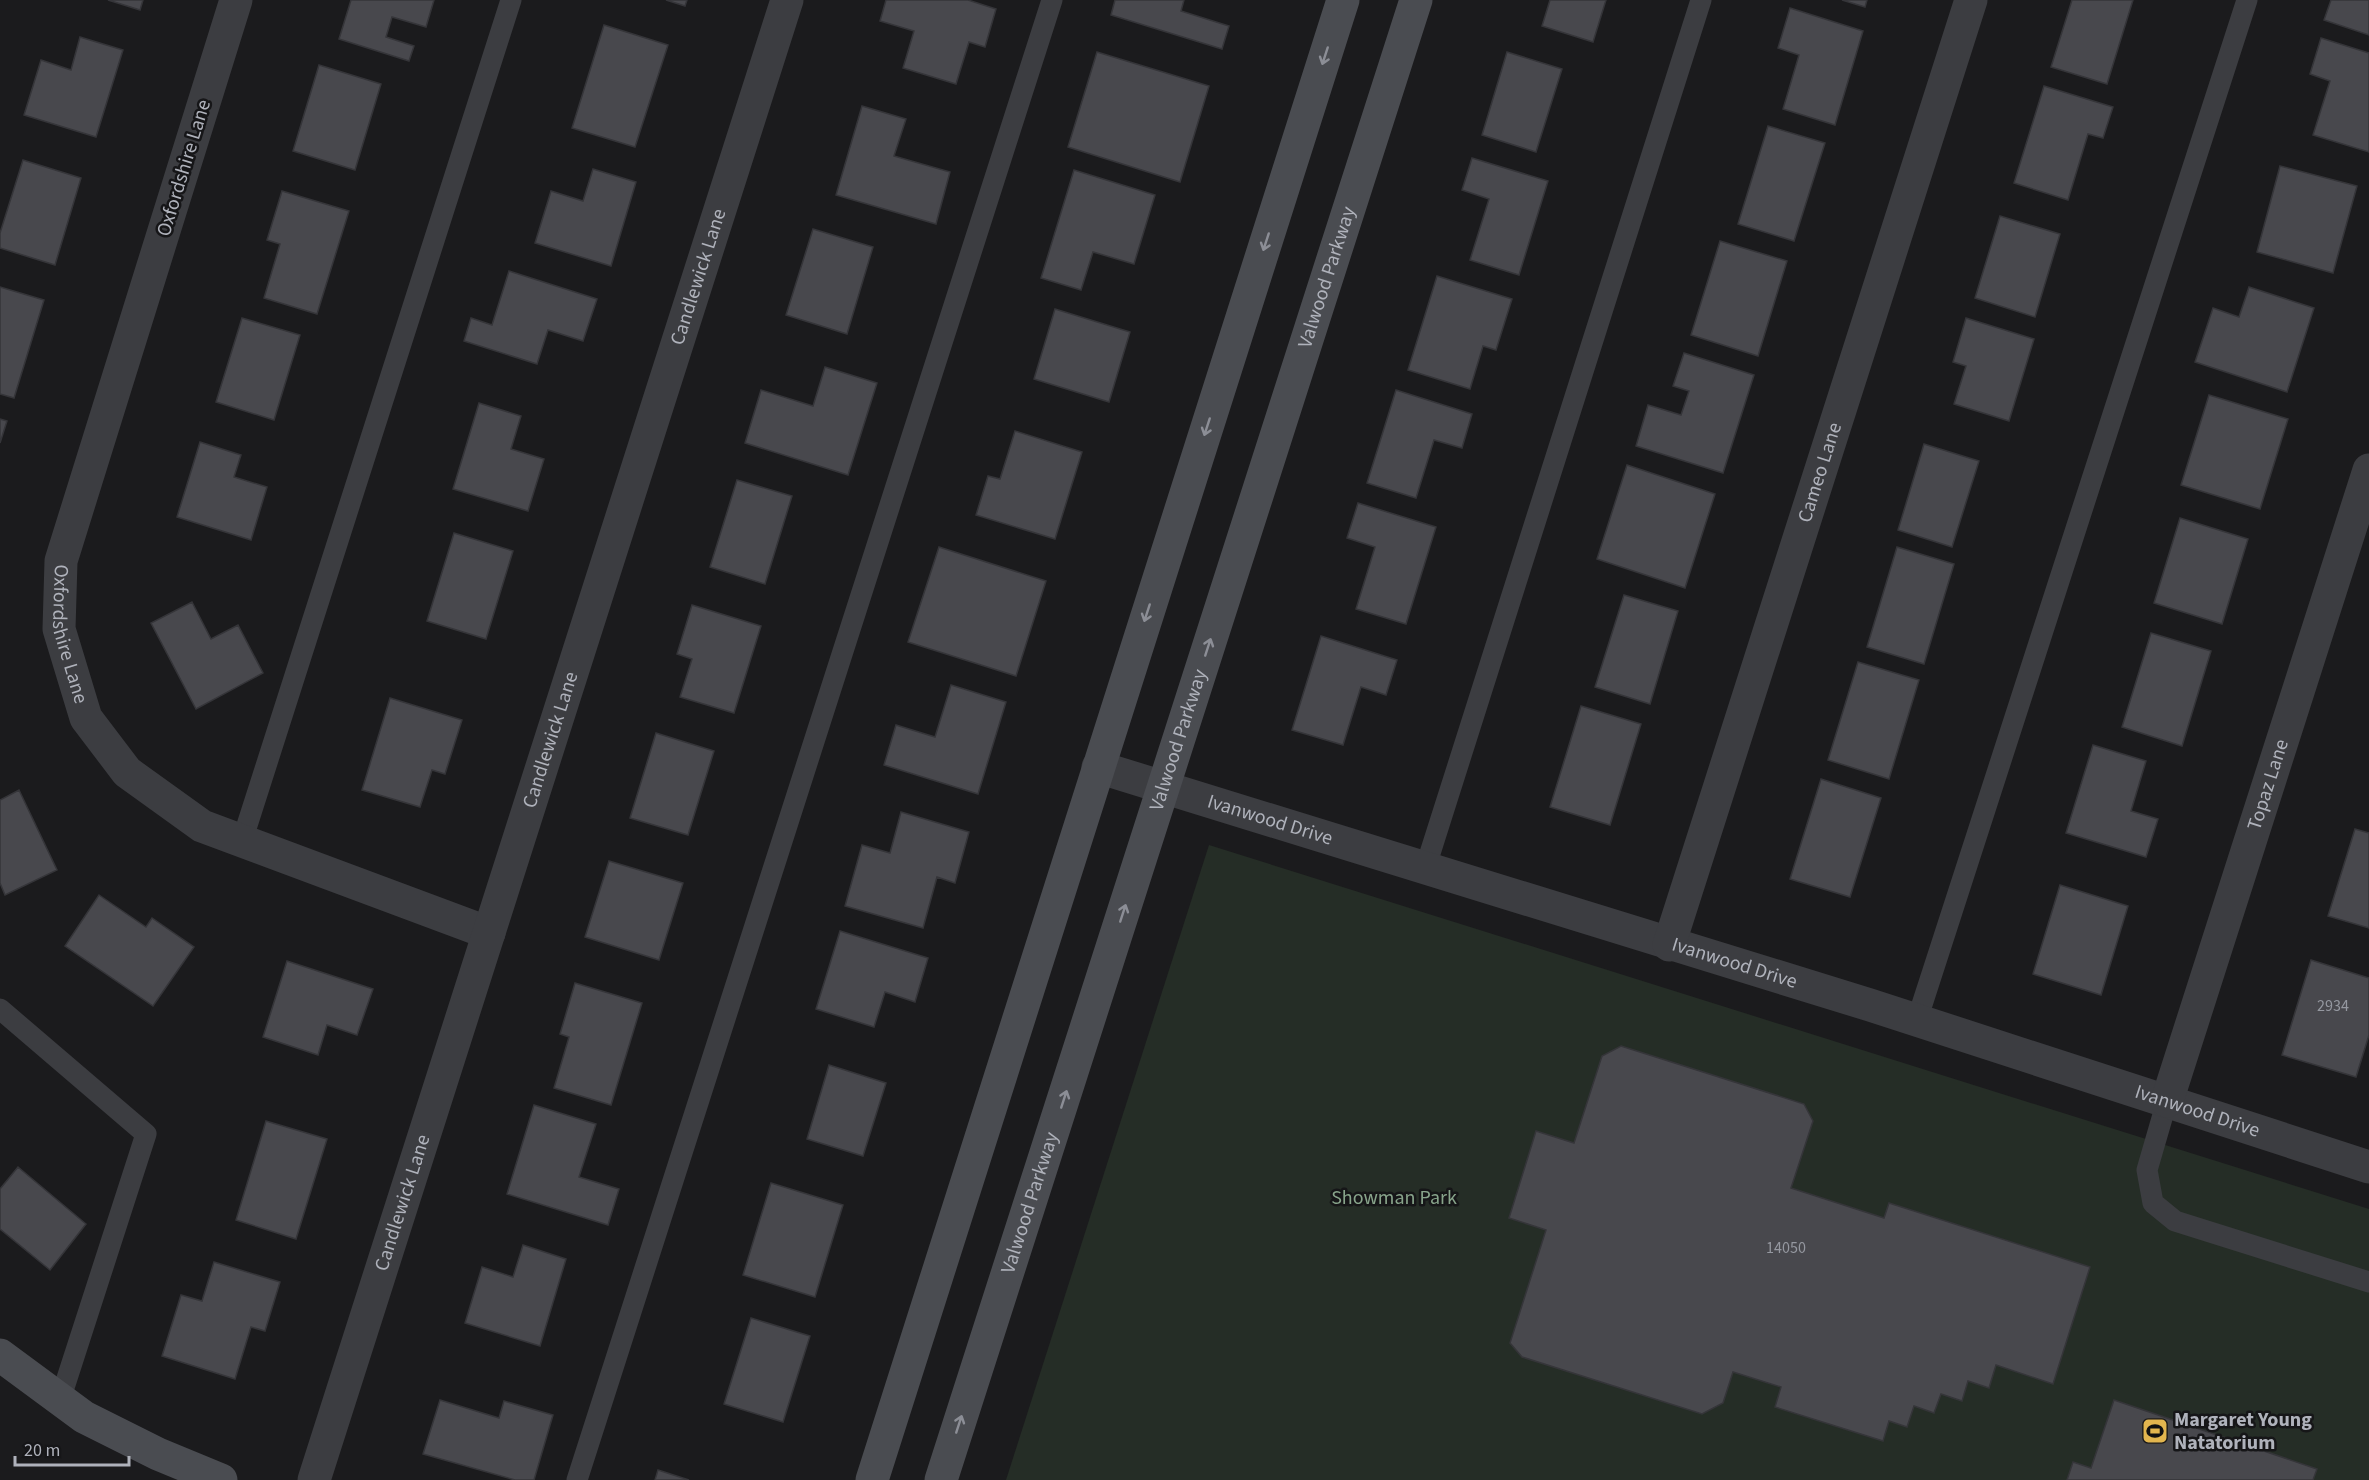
<svg xmlns="http://www.w3.org/2000/svg" width="2369" height="1480" viewBox="0 0 2369 1480" font-family="'Source Sans 3',sans-serif">
	<style>
		.green { fill: #252d26 }
		.building { fill: #48484d; stroke: #353539; stroke-width: 1.5 }
		.lines { fill: none; stroke-linecap: round; stroke-linejoin: round }
		.lane { stroke: #3c3d41; stroke-width: 21 }
		.street { stroke: #3c3d41; stroke-width: 33 }
		.secondary { stroke: #4a4c51; stroke-width: 33 }
		.oneway { stroke: #8c8e96 }
		.labels { text-anchor: middle; dominant-baseline: central; stroke-width: 5; stroke-linejoin: round; paint-order: stroke }
		.number-label { font-size: 16px; fill: #9598a0 }
		.street-label { font-size: 20px; fill: #afb2bb; stroke: #161618 }
		.park-label { font-size: 20px; fill: #88a48b; stroke: #161618 }
		.poi-label { font-size: 20px; font-weight: bold; fill: #afb2bb; stroke: #161618; text-anchor: start }
	</style>
	<rect width="100%" height="100%" fill="#1b1b1d"/>
	<path class="green" d="M1209,845L2369,1209V1480H1006Z"/>
	<path class="building" d="M108,0H143L140,10Z
		M351,0H434L426,27L392,17L386,37L414,46L409,61L339,39Z
		M666,0H687L685,6Z
		M886,0H968L996,9L985,47L969,42L956,84L903,68L914,31L880,21Z
		M1115,0H1184L1181,11L1229,26L1222,49L1111,15Z
		M1550,0H1606L1593,42L1542,26Z
		M1842,0H1867L1865,7Z
		M2072,0H2133L2107,84L2051,67Z
		M2331,0H2369V35L2324,20Z
		M1790,8L1863,31L1835,125L1783,109L1799,55L1778,48Z
		M604,25L668,45L635,147L572,128Z
		M80,37L123,50L96,137L24,115L41,60L71,70Z
		M2321,38L2369,53V152L2313,135L2330,81L2310,74Z
		M1097,52L1209,86L1180,182L1068,147Z
		M1507,52L1562,69L1536,152L1482,135Z
		M319,65L381,84L355,170L293,151Z
		M2044,86L2113,107L2103,138L2088,134L2068,200L2014,183Z
		M862,106L906,119L894,156L950,172L936,224L836,195Z
		M1768,126L1825,143L1794,241L1738,224Z
		M1472,158L1548,181L1519,275L1470,260L1489,199L1462,190Z
		M23,160L81,178L55,265L0,248V233Z
		M2280,166L2357,186L2333,273L2257,252Z
		M593,169L636,182L611,266L535,243L551,191L583,201Z
		M1074,170L1155,195L1134,264L1093,252L1081,290L1041,278Z
		M282,191L349,211L317,314L264,298L280,244L267,240Z
		M2000,216L2060,234L2035,317L1975,298Z
		M813,229L873,247L847,334L786,315Z
		M1720,241L1787,261L1758,356L1691,335Z
		M509,271L597,299L583,341L548,330L537,364L464,341L471,318L492,325Z
		M1437,276L1512,299L1496,350L1483,346L1470,389L1408,370Z
		M0,287L44,300L14,398L0,394Z
		M2249,287L2314,308L2287,392L2195,362L2213,308L2239,317Z
		M1055,309L1130,332L1109,402L1034,379Z
		M242,318L300,335L274,420L216,402Z
		M1966,318L2034,339L2009,421L1954,404L1966,366L1953,362Z
		M1684,353L1754,375L1723,473L1636,446L1648,405L1681,415L1689,391L1673,386Z
		M825,367L877,383L848,475L745,443L761,390L813,406Z
		M1396,390L1472,414L1462,448L1434,440L1416,498L1367,483Z
		M2209,395L2288,419L2260,509L2181,485Z
		M479,403L521,416L511,449L544,459L528,511L453,489Z
		M0,419L7,421L0,443Z
		M1015,431L1082,452L1055,539L976,515L988,476L1000,479Z
		M200,442L241,455L234,477L267,487L251,540L177,517Z
		M1924,444L1979,461L1952,547L1898,530Z
		M1627,465L1715,494L1685,588L1597,559Z
		M737,480L792,496L765,584L710,567Z
		M1358,503L1436,527L1406,624L1356,609L1375,547L1347,538Z
		M2180,518L2248,539L2222,624L2154,603Z
		M454,533L513,551L486,639L427,621Z
		M939,547L1046,581L1016,676L908,642Z
		M1897,547L1954,564L1924,664L1867,647Z
		M1624,595L1678,611L1650,704L1595,687Z
		M192,602L211,639L238,625L263,673L196,709L151,623Z
		M692,605L761,626L734,713L680,697L692,659L677,654Z
		M2151,633L2211,651L2182,746L2122,727Z
		M1321,636L1397,660L1386,695L1361,687L1343,745L1292,730Z
		M1858,662L1919,680L1889,779L1828,760Z
		M951,685L1006,702L978,794L884,765L896,725L935,737Z
		M390,698L462,720L445,774L432,770L420,807L362,790Z
		M1581,706L1641,724L1610,825L1550,807Z
		M656,733L714,751L688,835L630,818Z
		M2093,745L2146,761L2131,811L2158,819L2146,857L2066,833Z
		M1821,779L1881,798L1850,897L1790,879Z
		M19,790L57,870L5,895L0,883V800Z
		M901,812L969,832L955,883L937,877L923,928L845,906L862,845L890,853Z
		M2355,829L2369,833V928L2328,916Z
		M609,861L683,883L659,960L585,937Z
		M2060,885L2128,906L2101,995L2033,974Z
		M99,895L146,927L152,918L194,947L153,1006L65,946Z
		M840,931L928,958L915,1002L885,992L874,1027L816,1009Z
		M2311,960L2369,978V1035L2356,1077L2282,1055Z
		M287,961L373,989L357,1035L327,1025L318,1055L263,1037Z
		M575,983L642,1003L611,1105L554,1088L569,1037L560,1034Z
		M1621,1046L1804,1104L1813,1121L1791,1188L1884,1218L1889,1203L2090,1267L2053,1384L1996,1365L1989,1388L1968,1381L1962,1401L1941,1394L1934,1413L1914,1406L1907,1427L1889,1421L1883,1441L1775,1407L1781,1387L1733,1372L1723,1403L1702,1414L1522,1357L1510,1343L1546,1230L1509,1218L1536,1131L1574,1143L1602,1056Z
		M829,1065L886,1083L863,1156L807,1139Z
		M534,1105L596,1124L579,1177L619,1189L608,1225L507,1194Z
		M266,1121L327,1139L296,1239L236,1220Z
		M18,1167L86,1224L50,1270L0,1229V1189Z
		M771,1183L843,1205L815,1297L743,1275Z
		M523,1245L566,1259L540,1346L465,1323L482,1267L513,1277Z
		M214,1262L280,1282L265,1331L251,1327L235,1379L162,1356L181,1295L202,1301Z
		M751,1318L810,1336L783,1422L724,1404Z
		M440,1400L499,1418L504,1401L553,1415L534,1480H515L423,1454Z
		M2114,1400L2317,1469L2313,1480H2067L2073,1462L2091,1468Z
		M658,1470L689,1480H655Z"/>
	<g class="lines">
		<path class="lane" d="M242,841L511,0
			M1425,869L1701,0
			M0,1009L146,1134L60,1400
			M1917,1020L2247,0
			M2167,1101L2147,1170L2153,1203L2175,1221L2369,1282
			M577,1480L1052,0"/>
		<g class="street">
			<path id="s1" d="M236,0L61,561L59,629L86,718L127,772L202,826L489,933"/>
			<path id="s2" d="M1098,767L1870,1005L2369,1167"/>
			<path id="s3" d="M1669,945L1971,0"/>
			<path id="s4" d="M2167,1101L2369,470"/>
			<path id="s5" d="M314,1480L787,0"/>
		</g>
		<g class="secondary">
			<path d="M0,1355L84,1417L158,1454L221,1480"/>
			<path d="M872,1480L1343,0"/>
			<path id="s6" d="M941,1480L1416,0"/>
		</g>
	</g>
	<defs><path id="oneway-shaft" d="M-6 0H5M1.5-3L5.5 0L1.5 3" fill="none" stroke-width="1.6" stroke-linecap="round" stroke-linejoin="round" transform="scale(1.5)"/></defs>
	<g class="oneway">
		<use href="#oneway-shaft" transform="translate(1325 56) rotate(108)"/>
		<use href="#oneway-shaft" transform="translate(1266 242) rotate(108)"/>
		<use href="#oneway-shaft" transform="translate(1207 427) rotate(108)"/>
		<use href="#oneway-shaft" transform="translate(1147 613) rotate(108)"/>
		<use href="#oneway-shaft" transform="translate(1208 647) rotate(-72)"/>
		<use href="#oneway-shaft" transform="translate(1123 913) rotate(-72)"/>
		<use href="#oneway-shaft" transform="translate(1064 1099) rotate(-72)"/>
		<use href="#oneway-shaft" transform="translate(959 1424) rotate(-72)"/>
	</g>
	<defs>
		<g id="stadium-square" transform="scale(1.35)"><rect x="-9" y="-9" width="18" height="18" rx="4" fill="#e2b54e" stroke="#161618"/><path d="M0-5a6.5 5 0 1 0 0 10a6.5 5 0 1 0 0-10ZM-3.5-1.8h7v3.6h-7Z" fill="#111"/></g>
	</defs>
	<g fill-rule="evenodd">
		<use href="#stadium-square" x="2155" y="1431"/>
	</g>
	<g class="labels">
		<g class="number-label">
			<text x="2333" y="1006">2934</text>
			<text x="1786" y="1248">14050</text>
		</g>
		<g class="street-label">
			<text transform="translate(184 168) rotate(-73)">Oxfordshire Lane</text>
			<text stroke="none"><textPath href="#s5" startOffset="1263">Candlewick Lane</textPath></text>
			<text stroke="none"><textPath href="#s6" startOffset="1263">Valwood Parkway</textPath></text>
			<text stroke="none"><textPath href="#s3" startOffset="496">Cameo Lane</textPath></text>
			<text stroke="none"><textPath href="#s1" startOffset="662">Oxfordshire Lane</textPath></text>
			<text stroke="none"><textPath href="#s5" startOffset="777">Candlewick Lane</textPath></text>
			<text stroke="none"><textPath href="#s6" startOffset="777">Valwood Parkway</textPath></text>
			<text stroke="none"><textPath href="#s4" startOffset="332">Topaz Lane</textPath></text>
			<text stroke="none"><textPath href="#s2" startOffset="180">Ivanwood Drive</textPath></text>
			<text stroke="none"><textPath href="#s2" startOffset="666">Ivanwood Drive</textPath></text>
			<text stroke="none"><textPath href="#s2" startOffset="1152">Ivanwood Drive</textPath></text>
			<text stroke="none"><textPath href="#s5" startOffset="291">Candlewick Lane</textPath></text>
			<text stroke="none"><textPath href="#s6" startOffset="291">Valwood Parkway</textPath></text>
		</g>
		<g class="park-label">
			<text x="1394" y="1198">Showman Park</text>
		</g>
		<g class="poi-label">
			<text x="2174" y="1420">Margaret Young<tspan x="2174" dy="23">Natatorium</tspan></text>
		</g>
	</g>
	<path d="M15 1456v9h114v-9" fill="none" stroke="#afb2bb" stroke-width="3"/>
	<text x="24" y="1456" font-size="18" fill="#afb2bb" stroke="#161618" stroke-width="4.5" paint-order="stroke">20 m</text>
</svg>
